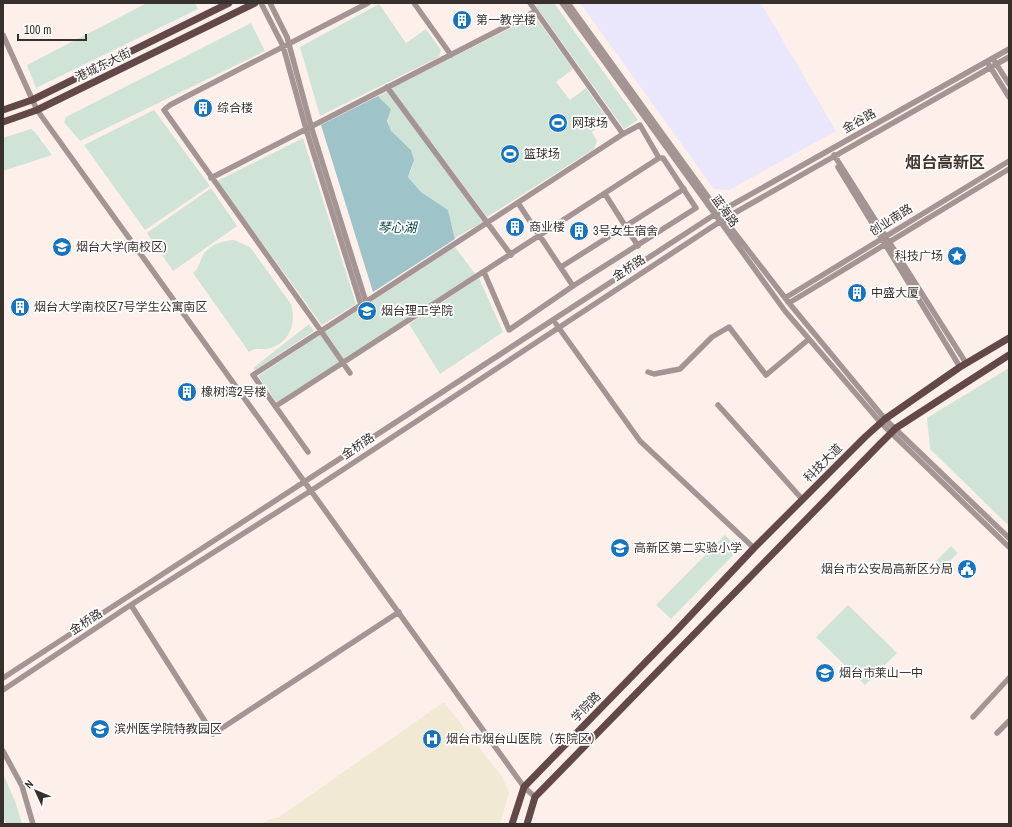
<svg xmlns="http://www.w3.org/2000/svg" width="1012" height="827" viewBox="0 0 1012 827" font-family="'Archivo Narrow','Noto Sans SC',sans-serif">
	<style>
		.industrial { fill: #eae6fc }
		.medical { fill: #f1e9d3 }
		.green { fill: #d0e3d7 }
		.water { fill: #9ec4ca }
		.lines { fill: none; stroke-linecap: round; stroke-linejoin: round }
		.minor { stroke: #a49594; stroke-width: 5.5 }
		.major { stroke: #624947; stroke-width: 7 }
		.labels { text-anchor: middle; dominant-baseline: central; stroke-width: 3.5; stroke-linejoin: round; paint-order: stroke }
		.poi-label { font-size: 12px; fill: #38302c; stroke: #fff; text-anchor: start }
		.street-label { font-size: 12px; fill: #38302c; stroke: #fff }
		.water-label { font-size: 13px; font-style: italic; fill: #033f47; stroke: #fff }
		.district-label { font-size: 16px; font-weight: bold; fill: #45352d; stroke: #fff }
	</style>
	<rect width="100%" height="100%" fill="#fdf0ea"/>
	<path class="industrial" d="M580,3H761L836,131L729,190L714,189Z"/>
	<path class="medical" d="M444,702L502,777L509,792L500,824H261L268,820L279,817Z"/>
	<path class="green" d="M147,3H195L198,9L36,88L27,65Z
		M534,3H554L638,120L624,129Z
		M379,4L406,43L426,29L441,50L439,57L320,116L300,47Z
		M535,16L573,69L556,82L570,100L586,88L608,119L592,132L597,141L594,149L487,217L391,88Z
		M251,23L265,51L80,141L64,122L66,117Z
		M388,91L483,222L455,238L448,210L421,192L408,177C427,139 388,146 388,121C387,117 390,112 391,109L378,96Z
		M154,110L210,186L145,230L84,145Z
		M31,129L35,132L52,155L3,171V138Z
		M303,138L356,304L322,325L217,181Z
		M211,188L237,226L173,271L147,233Z
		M234,240L250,247L291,304C297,324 289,345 266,349C259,350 256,347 249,352L193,273C199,268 199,264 202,257C208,245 221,241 234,240Z
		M455,247L476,275L344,360L325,332Z
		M479,278L503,332L440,374L409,324Z
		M309,324L314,331L255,370L253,368Z
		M321,334L341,363L277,403L258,376Z
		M1009,368V526L930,449L927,418Z
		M725,535L739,549L671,619L656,605Z
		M951,546L958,553L942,569L935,562Z
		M848,605L897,653L865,685L816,637Z
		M3,774L15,801L22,824H6L3,816Z"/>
	<path class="water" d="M378,96L391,109L387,121L391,131L411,150L414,160L408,177L421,192L448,210L455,239L373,292L321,125Z"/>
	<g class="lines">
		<path class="minor" d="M261,3L283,46L306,129L361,305
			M270,3L287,37L311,126L366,302
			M368,3L170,105L164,110L321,331L623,134L530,3
			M414,3L451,55
			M562,3L785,311L881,423L1009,547
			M568,3L724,219L789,303L885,419L1009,538
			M3,35L37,110L524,787L535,797
			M995,62L1009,84
			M989,65L1009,97
			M387,87L511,255
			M834,155L966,363
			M838,167L960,367
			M211,178L536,11
			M605,194L638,246
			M518,203L573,286
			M561,267L684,189
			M484,272L509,330L573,286L696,208L663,158H659
			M785,298L1009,161
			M789,303L1009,169
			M556,324L640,441L754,548
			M648,372L654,374L680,369L712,337L729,327L766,375L809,339
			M718,405L802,499
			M276,406L659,158L640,125L623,134
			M308,452L253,375L321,331L350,373
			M131,605L213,734L399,612
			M3,678L714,215L1009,49
			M3,690L126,608L312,490L724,219L1009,57
			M973,717L1009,678
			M997,733L1009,721
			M3,751L22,786L33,824"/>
		<path class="major" d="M3,110L32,100L229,3
			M3,122L37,110L255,3
			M512,824L524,787L675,632L754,548L865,437L885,419L960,367L1009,338
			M527,824L535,797L878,446L896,428L1009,355"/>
	</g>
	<defs>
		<g id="building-disc" transform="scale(1)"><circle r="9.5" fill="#1573bf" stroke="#fff"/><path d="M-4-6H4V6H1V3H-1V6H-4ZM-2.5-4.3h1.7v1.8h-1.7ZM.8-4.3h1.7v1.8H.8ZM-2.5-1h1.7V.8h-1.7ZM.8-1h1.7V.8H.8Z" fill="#fff"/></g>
		<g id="stadium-disc" transform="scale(1)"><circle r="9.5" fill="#1573bf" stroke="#fff"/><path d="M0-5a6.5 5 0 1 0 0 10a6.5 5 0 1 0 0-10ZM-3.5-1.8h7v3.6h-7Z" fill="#fff"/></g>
		<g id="university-disc" transform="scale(1)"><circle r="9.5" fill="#1573bf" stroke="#fff"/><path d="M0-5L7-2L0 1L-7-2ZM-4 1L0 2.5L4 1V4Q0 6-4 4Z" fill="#fff"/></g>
		<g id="sight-disc" transform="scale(1)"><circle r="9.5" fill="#1573bf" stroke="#fff"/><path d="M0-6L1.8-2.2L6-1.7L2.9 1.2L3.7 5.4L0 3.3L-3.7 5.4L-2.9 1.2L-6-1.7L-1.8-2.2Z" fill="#fff"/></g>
		<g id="school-disc" transform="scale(1)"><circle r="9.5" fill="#1573bf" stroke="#fff"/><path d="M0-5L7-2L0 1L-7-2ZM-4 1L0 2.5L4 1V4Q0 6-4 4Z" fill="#fff"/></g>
		<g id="civic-disc" transform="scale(1)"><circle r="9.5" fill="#1573bf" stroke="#fff"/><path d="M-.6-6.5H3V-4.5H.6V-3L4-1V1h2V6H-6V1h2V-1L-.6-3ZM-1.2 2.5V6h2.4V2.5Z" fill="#fff"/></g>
		<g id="hospital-disc" transform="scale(1)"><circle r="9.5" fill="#1573bf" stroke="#fff"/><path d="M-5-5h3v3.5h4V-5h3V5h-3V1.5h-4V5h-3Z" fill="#fff"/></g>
	</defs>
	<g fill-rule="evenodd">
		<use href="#building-disc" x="462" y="20"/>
		<use href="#building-disc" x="203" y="108"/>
		<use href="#stadium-disc" x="558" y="123"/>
		<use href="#stadium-disc" x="510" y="154"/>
		<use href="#building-disc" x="515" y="227"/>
		<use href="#building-disc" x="579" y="231"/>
		<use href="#university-disc" x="62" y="247"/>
		<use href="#sight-disc" x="957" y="256"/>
		<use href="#building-disc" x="857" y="293"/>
		<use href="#building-disc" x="20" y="307"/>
		<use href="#university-disc" x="367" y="311"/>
		<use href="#building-disc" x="187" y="392"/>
		<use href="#school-disc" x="620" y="548"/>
		<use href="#civic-disc" x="967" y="569"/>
		<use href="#school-disc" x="825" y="673"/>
		<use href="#school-disc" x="100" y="729"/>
		<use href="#hospital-disc" x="432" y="739"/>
	</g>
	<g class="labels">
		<g class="poi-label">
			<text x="476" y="20">第一教学楼</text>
			<text x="217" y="108">综合楼</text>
			<text x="572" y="123">网球场</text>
			<text x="524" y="154">篮球场</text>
			<text x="529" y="227">商业楼</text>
			<text x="593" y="231">3号女生宿舍</text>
			<text x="76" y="247">烟台大学(南校区)</text>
			<text x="943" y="256" text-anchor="end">科技广场</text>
			<text x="871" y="293">中盛大厦</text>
			<text x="34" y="307">烟台大学南校区7号学生公寓南区</text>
			<text x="381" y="311">烟台理工学院</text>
			<text x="201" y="392">橡树湾2号楼</text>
			<text x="634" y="548">高新区第二实验小学</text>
			<text x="953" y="569" text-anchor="end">烟台市公安局高新区分局</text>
			<text x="839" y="673">烟台市莱山一中</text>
			<text x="114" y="729">滨州医学院特教园区</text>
			<text x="446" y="739">烟台市烟台山医院（东院区）</text>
		</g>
		<g class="street-label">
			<text transform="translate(103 65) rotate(-26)">港城东大街</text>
			<text transform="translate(859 121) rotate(-29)">金谷路</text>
			<text transform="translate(725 211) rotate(54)">蓝海路</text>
			<text transform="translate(891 220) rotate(-32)">创业南路</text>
			<text transform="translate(629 268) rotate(-33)">金桥路</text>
			<text transform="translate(358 446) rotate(-34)">金桥路</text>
			<text transform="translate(823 463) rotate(-45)">科技大道</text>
			<text transform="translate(86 622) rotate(-33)">金桥路</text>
			<text transform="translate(586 707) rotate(-46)">学院路</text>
		</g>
		<g class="water-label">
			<text x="397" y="227">琴心湖</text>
		</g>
		<g class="district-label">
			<text x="945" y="162">烟台高新区</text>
		</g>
	</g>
	<rect width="1012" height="827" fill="none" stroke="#38302c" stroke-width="8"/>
	<g transform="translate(36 791) rotate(314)" stroke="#ffffff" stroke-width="3" paint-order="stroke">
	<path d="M0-3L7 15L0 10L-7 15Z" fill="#38302c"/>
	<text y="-6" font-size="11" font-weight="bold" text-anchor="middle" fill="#38302c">N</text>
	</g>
	<path d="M18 34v6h68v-6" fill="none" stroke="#38302c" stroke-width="2"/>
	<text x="24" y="34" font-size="12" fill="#38302c" stroke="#ffffff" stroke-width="3" paint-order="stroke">100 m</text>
</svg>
